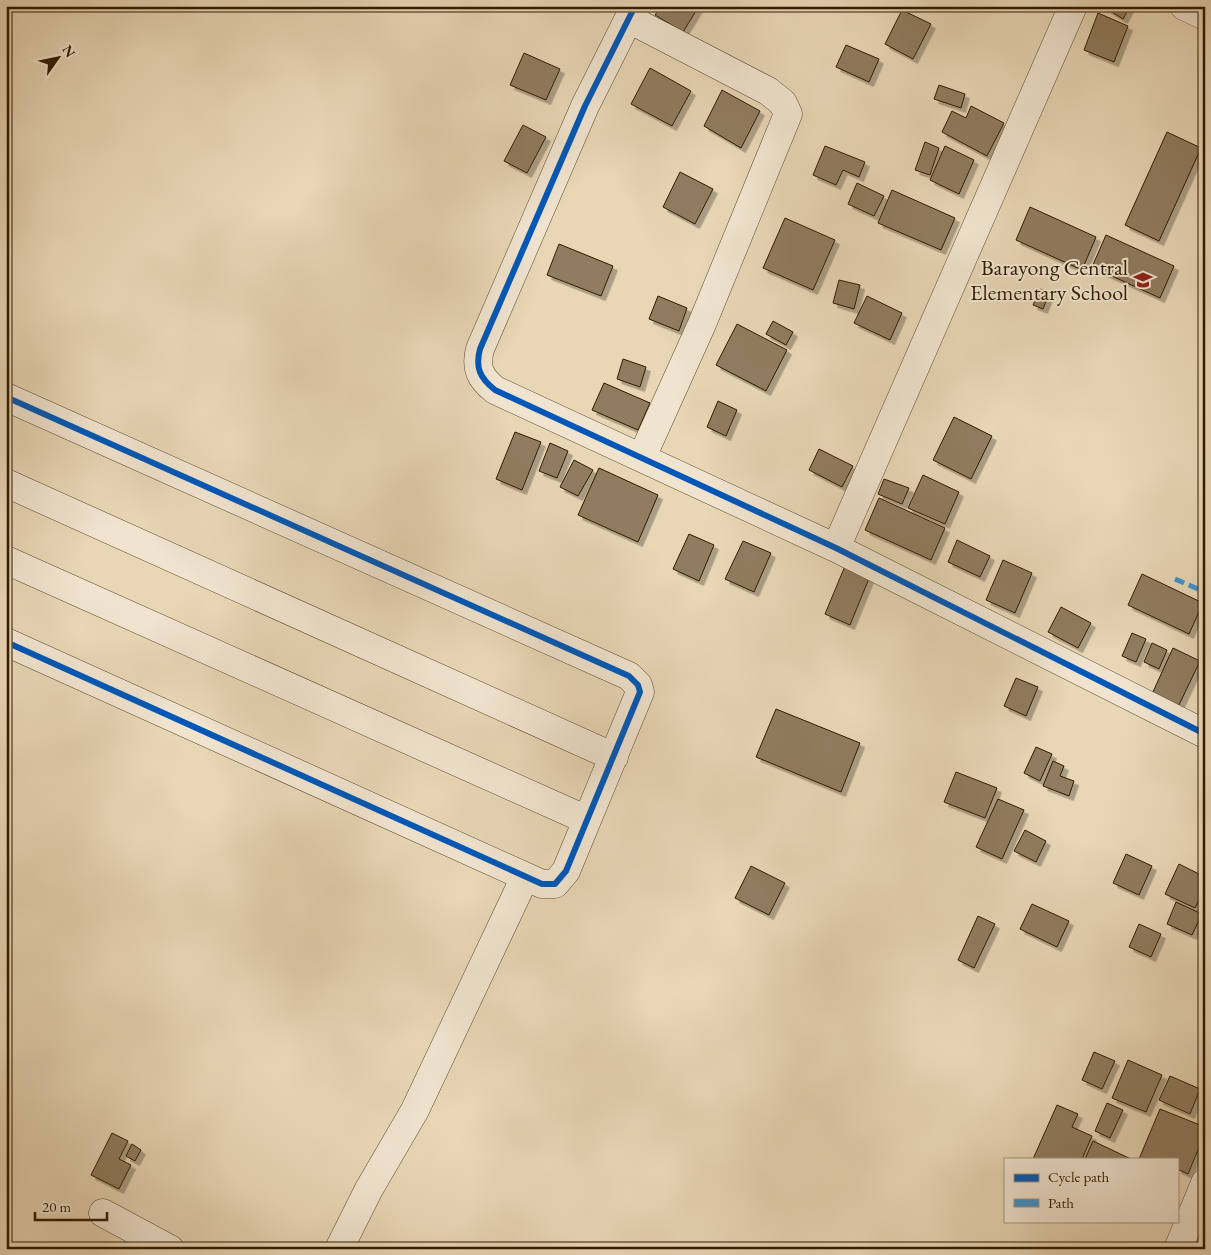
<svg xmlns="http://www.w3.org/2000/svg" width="1211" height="1255" viewBox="0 0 1211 1255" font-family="'EB Garamond',serif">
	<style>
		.building { fill: #907c5e; stroke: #301a00; filter: url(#shadow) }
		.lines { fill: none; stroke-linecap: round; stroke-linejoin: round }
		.minor-casing { stroke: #5e492d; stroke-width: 29 }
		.minor { stroke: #f0e4cf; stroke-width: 28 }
		.quiet { stroke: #3d94d0; stroke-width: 5; stroke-dasharray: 10 5; stroke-linecap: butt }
		.cycleway-casing { stroke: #f0e4cf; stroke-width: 9 }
		.cycleway { stroke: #0057b8; stroke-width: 6 }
		.labels { text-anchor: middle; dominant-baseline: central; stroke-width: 4; stroke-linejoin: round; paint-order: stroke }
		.poi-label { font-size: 22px; fill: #301a00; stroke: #f0e4cf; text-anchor: end }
	</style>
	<defs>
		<filter id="shadow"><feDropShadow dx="4.5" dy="4.5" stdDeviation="0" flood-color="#0004"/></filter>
	</defs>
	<rect width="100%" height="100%" fill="#e8d6b5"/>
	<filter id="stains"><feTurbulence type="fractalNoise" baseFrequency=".004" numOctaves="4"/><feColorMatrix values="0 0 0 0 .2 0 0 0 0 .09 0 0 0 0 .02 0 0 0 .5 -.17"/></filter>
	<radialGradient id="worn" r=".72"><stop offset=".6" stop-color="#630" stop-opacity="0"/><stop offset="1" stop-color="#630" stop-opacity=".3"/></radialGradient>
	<path class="building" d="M661,6H699L683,32L655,15Z
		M1102,6H1130L1123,19Z
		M902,10L931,24L913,59L885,44Z
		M1098,13L1128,26L1114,62L1084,50Z
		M846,45L879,59L869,82L836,67Z
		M524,53L560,69L546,100L510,85Z
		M650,68L691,91L672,126L631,104Z
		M939,85L965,94L961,108L934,99Z
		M722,90L760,111L741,148L704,126Z
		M971,106L1004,123L987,156L942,132L952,111L966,118Z
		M523,125L546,137L527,173L504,161Z
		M1167,132L1201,148L1159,241L1125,225Z
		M925,142L939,148L930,175L915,170Z
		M825,146L865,162L859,177L843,170L836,185L813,175Z
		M945,146L974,160L959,194L930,180Z
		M680,172L713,189L695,224L663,207Z
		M857,183L884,196L874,216L848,204Z
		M892,190L955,218L941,250L878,223Z
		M1030,207L1096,237L1082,270L1016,240Z
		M785,218L835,240L813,290L763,268Z
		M1106,235L1174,266L1160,298L1092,267Z
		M559,244L613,266L601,296L547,275Z
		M839,280L860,285L854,309L833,303Z
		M1040,289L1049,293L1043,309L1033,305Z
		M658,296L687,308L679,331L649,319Z
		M867,296L902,313L890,340L854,323Z
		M773,321L793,332L786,345L766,334Z
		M737,324L787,350L766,391L716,365Z
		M623,359L646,367L640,387L617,379Z
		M604,383L650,403L638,430L592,410Z
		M718,401L737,410L726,436L707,427Z
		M954,417L992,436L971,479L933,460Z
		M515,432L541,442L522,490L496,479Z
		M550,443L568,451L557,478L539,471Z
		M819,449L853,466L842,487L809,470Z
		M574,460L593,470L578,496L560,487Z
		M599,468L658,495L638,542L578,515Z
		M923,475L959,492L945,524L908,508Z
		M884,479L909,488L902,504L878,494Z
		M879,498L945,528L931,560L865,530Z
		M689,534L714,545L699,581L673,569Z
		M957,540L990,556L980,577L948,562Z
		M743,541L771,553L754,592L725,579Z
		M1003,560L1032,573L1015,613L986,600Z
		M845,566L870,576L850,625L825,614Z
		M1142,574L1203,603L1189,634L1128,605Z
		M1061,607L1091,623L1078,648L1048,632Z
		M1132,633L1146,639L1136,662L1122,656Z
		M1152,643L1167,650L1159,669L1144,662Z
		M1173,648L1200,661L1178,707L1152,694Z
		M1016,678L1038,687L1026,716L1004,706Z
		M776,709L860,743L841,792L756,757Z
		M1036,747L1052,754L1040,781L1024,773Z
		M1053,761L1064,766L1060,776L1074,781L1069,796L1043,786Z
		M956,772L997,788L985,818L944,802Z
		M998,799L1024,810L1002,859L976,847Z
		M1025,830L1046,841L1036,862L1014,851Z
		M1126,854L1152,866L1139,895L1113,883Z
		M1179,864L1205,877V888L1195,908L1165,894Z
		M751,866L785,883L769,915L735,898Z
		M1176,902L1202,914L1192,935L1167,924Z
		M1032,904L1069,921L1057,947L1020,929Z
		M978,916L995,924L974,968L958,960Z
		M1139,924L1161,934L1151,957L1129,947Z
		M1094,1052L1115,1061L1102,1089L1082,1080Z
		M1128,1060L1162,1075L1146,1112L1112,1098Z
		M1170,1076L1200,1089L1190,1114L1159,1100Z
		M1107,1103L1123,1110L1110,1138L1095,1131Z
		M1057,1105L1078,1114L1072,1127L1092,1136L1082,1159H1033Z
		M1160,1109L1205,1127V1133L1188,1174L1177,1169V1159H1139Z
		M112,1133L128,1141L119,1159L131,1165L119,1189L91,1175Z
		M1093,1141L1131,1159H1085Z
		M132,1144L141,1150L135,1161L126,1156Z"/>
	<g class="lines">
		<g class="minor-casing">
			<path id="minor" d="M635,6L585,106L480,349C475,368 480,378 495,390L836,548L1205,734
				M1184,6L1205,16
				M629,19L768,91L783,103L788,114L702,324L642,457
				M6,397L629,676L638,685L640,692L566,871L555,884H542L6,642
				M6,483L614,757
				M836,548L1073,6
				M6,560L587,820
				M103,1213L170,1249
				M339,1249L369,1189L415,1110L525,877
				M1178,1249L1205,1183"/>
		</g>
		<use href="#minor" class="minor"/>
		<path class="quiet" d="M1175,579L1205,592"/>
		<g class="cycleway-casing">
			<path id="cycleway" d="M635,6L585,106L480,349C475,368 480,378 495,390L836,548L1205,734
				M6,397L629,676L638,685L640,692L566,871L555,884H542L6,642"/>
		</g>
		<use href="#cycleway" class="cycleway"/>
	</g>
	<defs>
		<g id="school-bare" transform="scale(1.5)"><path d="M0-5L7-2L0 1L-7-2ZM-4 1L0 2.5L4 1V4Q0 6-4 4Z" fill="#8f2418" stroke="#f0e4cf" stroke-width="2.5" paint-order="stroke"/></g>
	</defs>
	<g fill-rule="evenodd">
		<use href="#school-bare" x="1143" y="280"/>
	</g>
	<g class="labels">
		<g class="poi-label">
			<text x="1128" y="267">Barayong Central<tspan x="1128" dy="25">Elementary School</tspan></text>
		</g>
	</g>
	<rect width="1211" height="1255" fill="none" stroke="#e8d6b5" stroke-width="25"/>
	<rect x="8" y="8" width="1196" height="1240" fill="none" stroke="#301a00" stroke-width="2.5"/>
	<rect x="12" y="12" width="1186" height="1230" fill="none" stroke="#301a00"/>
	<rect x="1004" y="1158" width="175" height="65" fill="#f0e4cf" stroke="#a3937c"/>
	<rect x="1014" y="1174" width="25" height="8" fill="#0057b8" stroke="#a3937c"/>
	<text x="1048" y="1182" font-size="15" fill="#301a00">Cycle path</text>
	<rect x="1014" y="1199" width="25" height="8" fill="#3d94d0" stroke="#a3937c"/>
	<text x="1048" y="1208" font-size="15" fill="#301a00">Path</text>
	<g transform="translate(58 58) rotate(57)" stroke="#f0e4cf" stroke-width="4" paint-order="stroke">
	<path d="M0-4L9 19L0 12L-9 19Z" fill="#301a00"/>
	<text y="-8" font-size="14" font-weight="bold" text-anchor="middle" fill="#301a00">N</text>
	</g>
	<path d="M35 1212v8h72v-8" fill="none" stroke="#301a00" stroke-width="2.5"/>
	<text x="42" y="1212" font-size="15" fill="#301a00" stroke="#f0e4cf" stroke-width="4" paint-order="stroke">20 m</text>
	<rect width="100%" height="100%" filter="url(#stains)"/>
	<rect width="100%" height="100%" fill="url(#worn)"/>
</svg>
